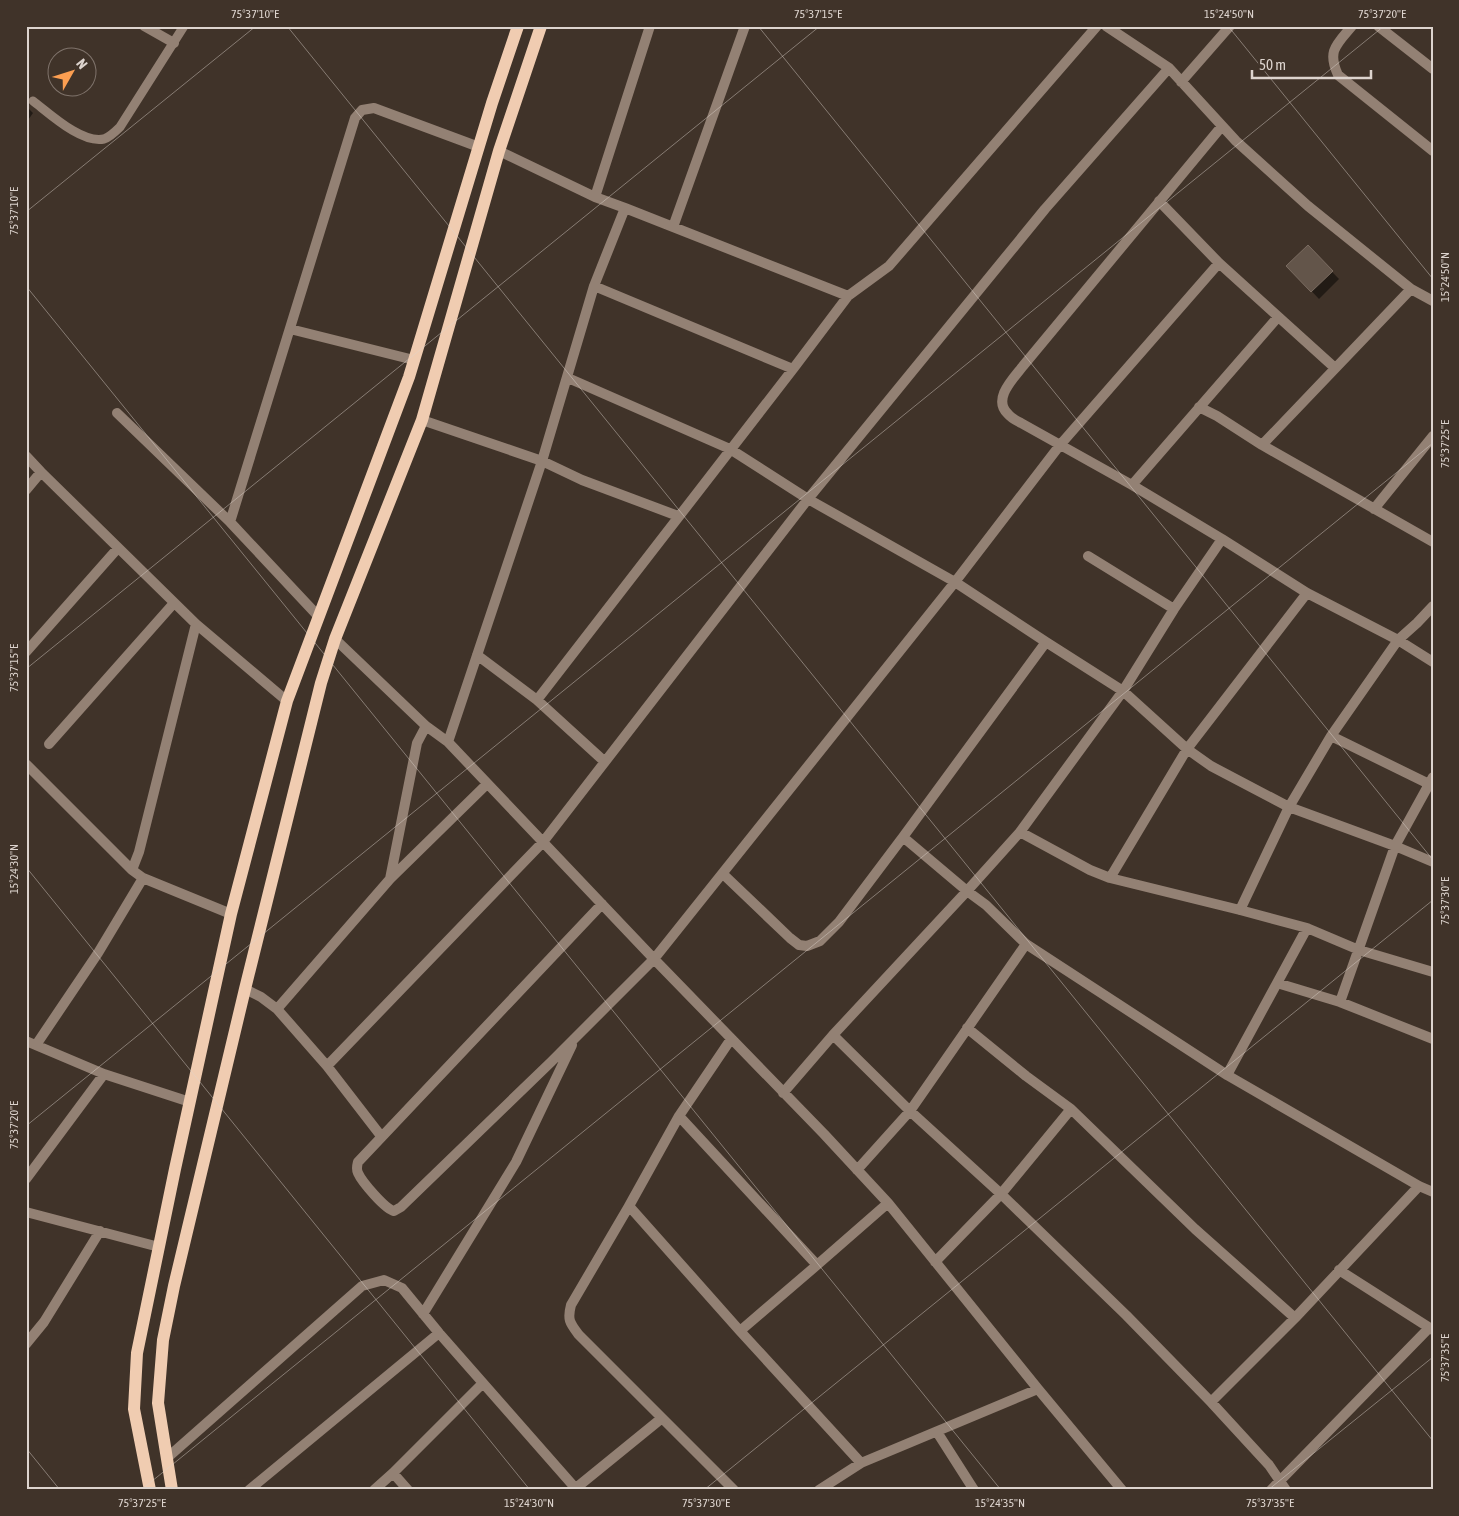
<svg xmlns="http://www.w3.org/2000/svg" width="1459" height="1516" viewBox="0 0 1459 1516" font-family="'Asap Condensed',sans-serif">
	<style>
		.shadow { fill: #0007 }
		.building { fill: #63554a; stroke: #7b6c61 }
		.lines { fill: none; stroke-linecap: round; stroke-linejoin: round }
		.service { stroke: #938174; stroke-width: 9 }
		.minor { stroke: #938174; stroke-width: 10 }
		.primary { stroke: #f0ccb1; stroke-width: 12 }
		.ticks { fill: none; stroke: #ddd4ce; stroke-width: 1; stroke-opacity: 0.45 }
		.neatline { fill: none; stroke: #ddd4ce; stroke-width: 2 }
		.ticks-label { font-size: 12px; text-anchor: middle; fill: #ddd4ce }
	</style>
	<rect width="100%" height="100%" fill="#403329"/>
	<path class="shadow" d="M26,106L33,113L26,123Z
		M1308,247L1339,279L1319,299L1288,266Z"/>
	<path class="building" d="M1308,245L1333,271L1311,292L1286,266Z"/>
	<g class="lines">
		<path class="service" d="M33,101C50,114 82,144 104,139C110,137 116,131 120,127L184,26"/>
		<path class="minor" d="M144,26L174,43
			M1106,26L1169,68L1236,141L1308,206L1411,289L1433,301
			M1352,26C1336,45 1327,51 1338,75L1433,151
			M1378,26L1433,69
			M1181,82L1230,26
			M1222,126L1023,366C1013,379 992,399 1008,414C1011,418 1017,421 1021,423L1132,485L1222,539L1307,593L1398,640L1433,662
			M499,151L595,197L625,208L848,296
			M595,197L650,26
			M1159,201L1219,263L1335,368
			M673,227L745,26
			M594,286L793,369L848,296L889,266L1097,26
			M290,329L414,360
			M568,378L730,449L808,499L955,582L1046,642L1123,691L1187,749L1211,766L1289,807L1395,846L1433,862
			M1199,407L1217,416L1262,445L1433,542
			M117,413L230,522L319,617
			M422,420L542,461L582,480L678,516
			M1262,445L1411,289
			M26,456L41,472L196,624L287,701
			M1132,485L1278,317
			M26,490L41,472
			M1374,509L1433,436
			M230,522L355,118L362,110L374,108L479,147
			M1088,556L1174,609
			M335,639L426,726L448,742L654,959L824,1134L888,1203L1038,1389L1122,1490
			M26,652L118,548
			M477,655L537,700L605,762
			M537,700L793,369
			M1331,736L1429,784
			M448,742L542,461L594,286L625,208
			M49,744L174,603
			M26,764L132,870L143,878L231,914
			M1020,832L1090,870L1110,878L1240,910L1307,928L1359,950L1433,972
			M903,837L967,891L986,905L1026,944L1227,1075L1419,1186L1433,1192
			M132,870L139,852L196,624
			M723,874L790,938L799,945L807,946L820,941L839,922L903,837L1046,642
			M1110,878L1187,749L1307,593
			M390,879L417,743L426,726
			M602,904L358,1162C357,1166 356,1169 358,1173C362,1182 385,1209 394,1211L401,1207L551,1062L654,959L955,582L1060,445L1219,263
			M1240,910L1289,807L1331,736L1398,640L1417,623L1433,606
			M1277,983L1340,1002L1433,1039
			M245,989L261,997L277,1009L327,1066L381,1136
			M1340,1002L1395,846L1433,777
			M277,1009L390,879L487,784
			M967,1028L1026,1076L1071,1109L1195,1229L1295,1318
			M833,1035L910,1111L1001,1194L1126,1315L1211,1402L1269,1465L1286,1490
			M731,1039L679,1116L629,1206L740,1331L861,1463
			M26,1041L104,1074L190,1102
			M36,1045L98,953L143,878
			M327,1066L543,842L808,499L1045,209L1169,68
			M1227,1075L1307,928
			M783,1093L833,1035L967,891L1020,832L1123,691L1174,609L1222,539
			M679,1116L817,1265
			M857,1170L910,1111L1026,944
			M26,1179L104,1074
			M629,1206L571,1305C567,1320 570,1323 579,1335L734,1490
			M26,1212L159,1247
			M935,1262L1001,1194L1071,1109
			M1339,1270L1433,1330
			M423,1314L516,1162L572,1045
			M740,1331L817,1265L888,1203
			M26,1344L44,1322L100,1231
			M1211,1402L1295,1318L1419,1186
			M937,1432L974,1490
			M167,1458L362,1286L384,1280L402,1288L439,1333L577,1490
			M393,1473L408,1490
			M576,1488L662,1418
			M249,1490L439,1333
			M374,1490L393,1473L483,1383
			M819,1490L861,1463L1038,1389
			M1271,1490L1429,1328"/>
		<path class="primary" d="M150,1490L134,1409L137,1353L175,1169L231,914L287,701L409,377L492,103L518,26
			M172,1490L158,1403L163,1340L174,1286L245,989L321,683L335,639L422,420L499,151L541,26"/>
	</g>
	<path class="ticks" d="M287,26L1433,1441M758,26L1433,860M1228,26L1433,279M26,212L256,26M26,286L1001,1490M26,669L820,26M26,867L530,1490M26,1126L1384,26M26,1448L60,1490M141,1490L1433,443M704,1490L1433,900M1268,1490L1433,1357"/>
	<rect width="1459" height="1516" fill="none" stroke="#403329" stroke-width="55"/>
	<g transform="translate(72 72) rotate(51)"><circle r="24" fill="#403329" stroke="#7f736b"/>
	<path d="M0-4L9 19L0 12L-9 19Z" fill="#fb9e51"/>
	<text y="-8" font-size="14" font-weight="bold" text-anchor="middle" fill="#ddd4ce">N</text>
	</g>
	<path d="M1252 70v8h119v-8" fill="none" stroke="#ddd4ce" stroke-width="2.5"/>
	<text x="1259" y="70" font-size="15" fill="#ddd4ce" stroke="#403329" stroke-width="4" paint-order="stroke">50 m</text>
	<rect x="28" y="28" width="1404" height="1460" class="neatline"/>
	<g class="ticks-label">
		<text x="255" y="18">75°37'10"E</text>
		<text x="818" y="18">75°37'15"E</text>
		<text x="1229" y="18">15°24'50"N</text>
		<text x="1382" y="18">75°37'20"E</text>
		<text transform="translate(14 211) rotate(-90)" y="4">75°37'10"E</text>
		<text transform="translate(1445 277) rotate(-90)" y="4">15°24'50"N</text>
		<text transform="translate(1445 444) rotate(-90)" y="4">75°37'25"E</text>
		<text transform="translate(14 668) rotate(-90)" y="4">75°37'15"E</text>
		<text transform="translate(14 869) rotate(-90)" y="4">15°24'30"N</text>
		<text transform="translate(1445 901) rotate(-90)" y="4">75°37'30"E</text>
		<text transform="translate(14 1125) rotate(-90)" y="4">75°37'20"E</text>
		<text transform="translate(1445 1358) rotate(-90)" y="4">75°37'35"E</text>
		<text x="142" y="1507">75°37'25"E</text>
		<text x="529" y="1507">15°24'30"N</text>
		<text x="706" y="1507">75°37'30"E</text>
		<text x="1000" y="1507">15°24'35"N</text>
		<text x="1270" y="1507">75°37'35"E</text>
	</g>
</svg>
